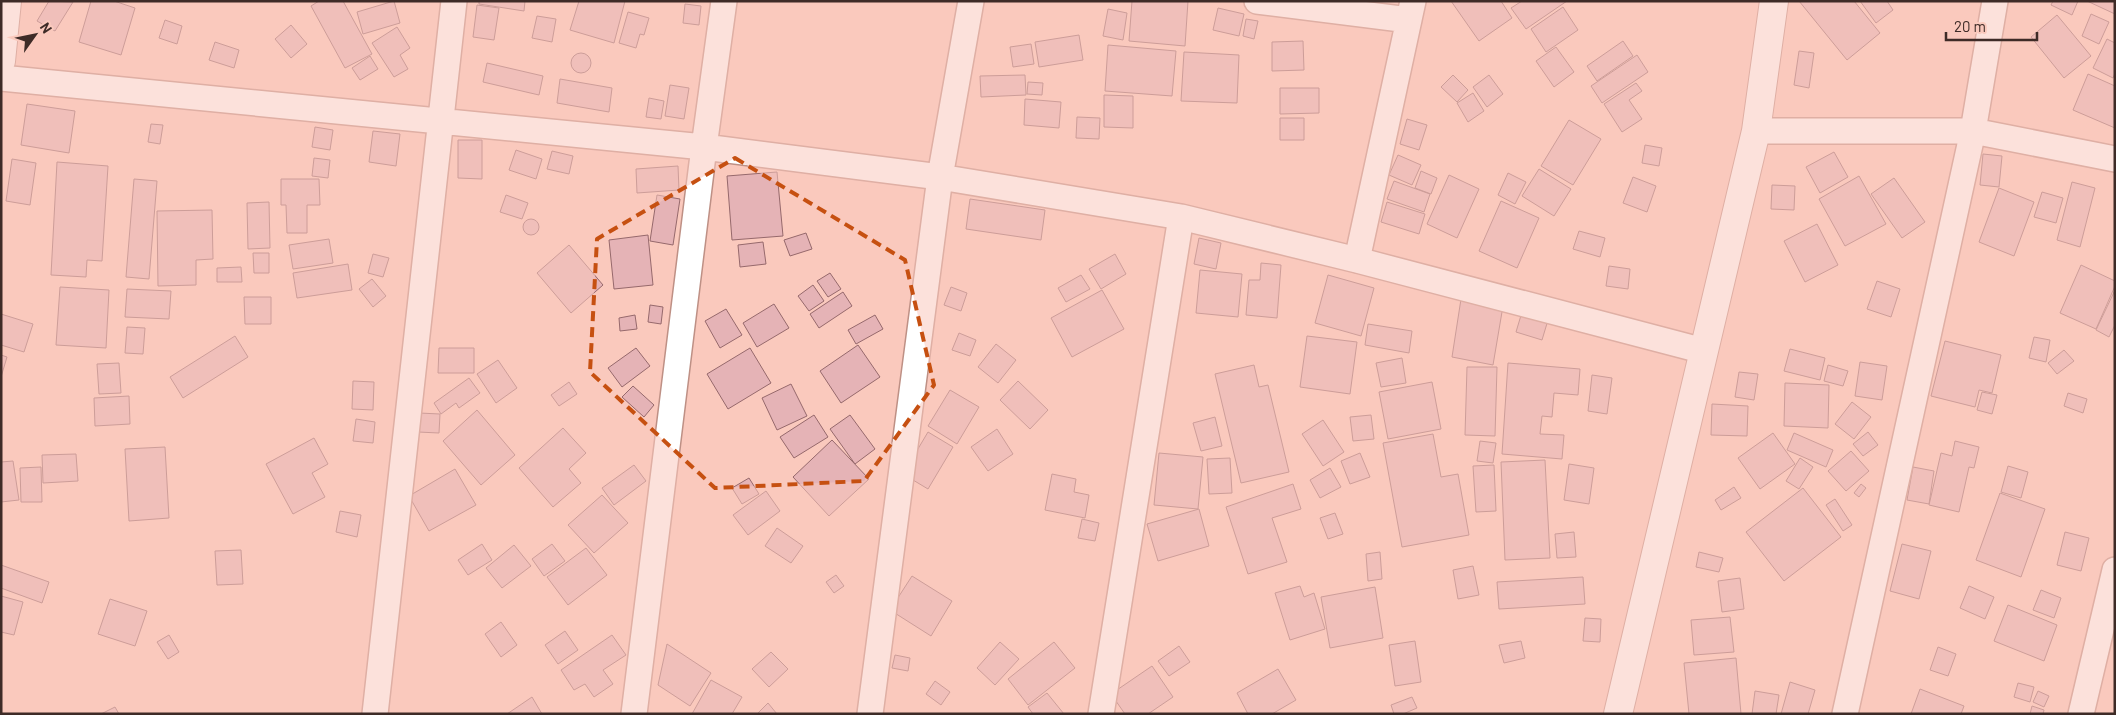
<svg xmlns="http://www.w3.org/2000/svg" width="2116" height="715" viewBox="0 0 2116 715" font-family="Barlow,sans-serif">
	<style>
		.building { fill: #e5b3b6; stroke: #96696c }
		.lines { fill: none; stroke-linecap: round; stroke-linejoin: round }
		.street-casing { stroke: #be9085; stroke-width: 28 }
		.secondary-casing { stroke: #be9085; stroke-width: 30 }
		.street { stroke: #fff; stroke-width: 25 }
		.secondary { stroke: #fff; stroke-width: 28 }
		.marked { fill: none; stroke: #c65011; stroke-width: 4; stroke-dasharray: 10 6; stroke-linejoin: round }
	</style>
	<rect width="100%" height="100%" fill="#fac9bd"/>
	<path class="building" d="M49,1L73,2L55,31L37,21Z
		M91,1H114L135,8L121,55L79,42Z
		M319,1H343L372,54L345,68L311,6Z
		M394,1L400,23L363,34L357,12Z
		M479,1H525L524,11L479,4Z
		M579,1H625L614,43L570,30Z
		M1132,1H1188L1185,46L1129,41Z
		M1451,1H1501L1512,18L1479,41Z
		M1522,1H1567L1526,29L1511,8Z
		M1799,1H1854L1880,33L1847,60Z
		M1860,1H1887L1893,10L1876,23Z
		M2053,1H2078L2072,15L2051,5Z
		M2087,1H2115V14Z
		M685,4L701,6L699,25L683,23Z
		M477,5L499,8L494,40L473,37Z
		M1563,7L1578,30L1546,52L1531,29Z
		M1218,8L1244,14L1239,36L1213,30Z
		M1108,9L1127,13L1123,40L1103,36Z
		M628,12L649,18L644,35L640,34L636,48L619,43Z
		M2091,14L2109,22L2099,44L2082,36Z
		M2057,15L2091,56L2064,78L2031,37Z
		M537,16L556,19L552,42L532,38Z
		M1246,19L1258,21L1254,39L1243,36Z
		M165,20L182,26L177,44L159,38Z
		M291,25L307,44L291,58L275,39Z
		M397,27L410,48L400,55L408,69L394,77L372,43Z
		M1079,35L1083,60L1039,67L1035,42Z
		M2107,39L2115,43V73L2113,78L2093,68Z
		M1303,41L1304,70L1272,71V42Z
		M1623,41L1633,56L1597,81L1587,66Z
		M215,42L239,50L234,68L209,60Z
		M1031,44L1034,64L1013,67L1010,47Z
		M1108,45L1176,51L1172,96L1105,91Z
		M1556,47L1574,72L1554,87L1536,61Z
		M1799,51L1814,53L1809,88L1794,85Z
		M1184,52L1239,55L1237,103L1181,101Z
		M571 63a10 10 0 1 1 20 0a10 10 0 1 1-20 0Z
		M1637,55L1648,72L1602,103L1591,86Z
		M370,56L378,69L360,80L352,68Z
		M487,63L543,76L539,95L483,82Z
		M2088,74L2115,86V128L2073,110Z
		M1025,75L1026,95L981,97L980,76Z
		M1453,75L1468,90L1457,102L1441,87Z
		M1489,75L1503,94L1487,107L1473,87Z
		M560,79L612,88L609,112L557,103Z
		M1028,82L1043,83L1042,95L1027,94Z
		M1636,83L1642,91L1629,100L1642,119L1622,132L1604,104Z
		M670,85L689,88L684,119L665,116Z
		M1280,88H1319V113L1280,114Z
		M1473,93L1484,111L1468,122L1457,103Z
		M1104,95L1133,96V128L1104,127Z
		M649,98L664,101L661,119L646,117Z
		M1025,99L1061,102L1059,128L1024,125Z
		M27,104L75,111L69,153L21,145Z
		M1077,117L1100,118L1099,139L1076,138Z
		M1280,118H1304V140H1280Z
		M1407,119L1427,125L1419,150L1400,144Z
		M1569,120L1601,139L1573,185L1541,166Z
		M151,124L163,125L160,144L148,142Z
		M315,127L333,130L330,150L312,147Z
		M373,131L400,134L396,166L369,162Z
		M458,140H482V179L458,178Z
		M1645,145L1662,148L1659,166L1642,163Z
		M516,150L542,159L536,179L509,170Z
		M552,151L573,156L569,174L547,169Z
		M1834,152L1848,177L1820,193L1806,167Z
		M1983,154L2002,156L1999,187L1980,185Z
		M1398,155L1421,165L1412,185L1389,175Z
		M314,158L330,160L328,178L312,176Z
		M12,159L36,163L30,205L6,201Z
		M57,162L108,166L102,261L87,260L86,277L51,275Z
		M678,166L679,190L637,193L636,169Z
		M1539,169L1571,189L1554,216L1522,196Z
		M1421,171L1437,178L1431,194L1415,188Z
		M777,172L783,236L732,240L727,176Z
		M1508,173L1526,182L1515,204L1498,195Z
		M1449,175L1479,189L1457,238L1427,224Z
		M1859,176L1886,224L1845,246L1819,199Z
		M1633,177L1656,186L1647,212L1623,203Z
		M1894,178L1925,222L1902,238L1871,194Z
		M134,179L157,181L149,279L126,277Z
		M281,179H319L320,205H307V233H287L286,205H281Z
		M1394,181L1430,194L1424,212L1387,199Z
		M2072,182L2095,188L2080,247L2057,240Z
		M1772,185L1795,186L1794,210L1771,209Z
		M1999,188L2034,202L2014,256L1979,242Z
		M2042,192L2063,198L2056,223L2034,217Z
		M506,195L528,203L522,219L500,212Z
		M657,195L680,199L673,245L650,241Z
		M970,199L1045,210L1041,240L966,229Z
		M1501,201L1539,218L1517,268L1479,251Z
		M269,202L270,248L248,249L247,203Z
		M1387,202L1425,214L1419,234L1381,222Z
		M212,210L213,259L196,260V285L158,286L157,211Z
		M523 227a8 8 0 1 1 16 0a8 8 0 1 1-16 0Z
		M1817,224L1838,265L1805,282L1784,241Z
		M1579,231L1605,238L1600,257L1573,249Z
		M806,233L812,249L790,256L784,240Z
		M648,235L653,285L614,289L609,240Z
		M1199,238L1221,243L1216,269L1194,264Z
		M329,239L333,263L293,269L289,245Z
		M763,242L766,264L740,267L738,245Z
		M569,245L603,285L571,313L537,273Z
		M253,253H269V273H254Z
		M373,254L389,258L383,277L368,273Z
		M1115,254L1126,274L1101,289L1089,269Z
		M1261,263L1281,265L1277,318L1246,315L1249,280H1260Z
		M348,264L352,290L297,298L293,273Z
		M2081,265L2115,281V286L2096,329L2060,313Z
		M1609,266L1630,269L1628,289L1606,286Z
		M241,267L242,282H217V268Z
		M1200,270L1242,274L1238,317L1196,313Z
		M830,273L841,289L828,297L817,281Z
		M1081,275L1090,289L1066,302L1058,288Z
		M1328,275L1374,288L1361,336L1315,323Z
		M372,279L386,296L373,307L359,289Z
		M1877,281L1900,289L1891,317L1867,309Z
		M813,285L824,301L809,311L798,296Z
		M60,287L109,290L106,348L56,345Z
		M951,287L967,293L961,311L944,305Z
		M127,289L171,291L169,319L125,317Z
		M1102,290L1124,329L1072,357L1051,318Z
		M2115,290V325L2109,337L2096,330Z
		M843,292L852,306L819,328L810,314Z
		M244,297H271V324H245Z
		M1461,299L1503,306L1493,365L1452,357Z
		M774,304L789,328L757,347L743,323Z
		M650,305L663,307L661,324L648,322Z
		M726,309L742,335L720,348L705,321Z
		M1522,312L1548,320L1542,340L1516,332Z
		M1,314L33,324L24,352L1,345Z
		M635,315L637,329L620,331L619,318Z
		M875,315L883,329L856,344L848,330Z
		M1368,324L1412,331L1409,353L1365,345Z
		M127,327L145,328L143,354L125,353Z
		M959,333L976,340L970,356L952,350Z
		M235,336L248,357L183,398L170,377Z
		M1307,336L1357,342L1350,394L1300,387Z
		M2034,337L2050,340L2046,362L2029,358Z
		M1945,341L2001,355L1992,393L1979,390L1975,407L1931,396Z
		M996,344L1016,360L998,383L978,367Z
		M858,345L880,377L841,403L820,371Z
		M439,348H474V373H438Z
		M636,348L650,366L622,387L608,368Z
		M750,348L771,383L728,409L707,374Z
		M1790,349L1825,358L1820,380L1784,371Z
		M2064,350L2074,361L2057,374L2048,363Z
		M1,355L7,357L1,377Z
		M1402,358L1406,383L1381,387L1376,363Z
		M498,360L517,388L496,403L477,374Z
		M1860,362L1887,366L1882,400L1855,396Z
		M119,363L121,393L99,394L97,364Z
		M1508,363L1580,369L1578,395L1554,393L1552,417L1542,416L1540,434L1564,435L1562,459L1502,454Z
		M1254,365L1259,387L1268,385L1289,472L1241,483L1215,374Z
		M1828,365L1848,371L1843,386L1824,381Z
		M1467,367H1497L1495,436L1465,435Z
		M1739,372L1758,374L1754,400L1735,397Z
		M1592,375L1612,378L1607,414L1588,411Z
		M469,378L480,393L459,408L456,403L441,414L434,403Z
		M353,381L374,382L373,410L352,409Z
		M1018,381L1048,410L1030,429L1000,400Z
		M569,382L577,394L559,406L551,395Z
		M1432,382L1441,429L1388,439L1379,392Z
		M1785,383L1829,385L1828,428L1784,426Z
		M791,384L807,416L777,430L762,398Z
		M633,386L654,405L644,417L622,397Z
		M950,390L979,407L957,444L928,426Z
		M1982,392L1997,395L1992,414L1977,410Z
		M2068,393L2087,399L2083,413L2064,406Z
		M129,396L130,424L95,426L94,398Z
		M1852,402L1871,417L1854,439L1835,424Z
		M1712,404L1748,406L1747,436L1711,435Z
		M477,410L515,455L481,485L443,441Z
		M419,413L440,414L439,433L418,432Z
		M814,415L828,437L794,458L780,437Z
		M850,415L875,449L855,464L830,429Z
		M1371,415L1374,439L1353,441L1350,417Z
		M1215,417L1222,446L1201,451L1193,423Z
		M356,419L375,422L373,443L353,441Z
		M1323,420L1344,452L1323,466L1302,434Z
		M563,428L586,453L569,469L581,483L553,507L519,468Z
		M997,429L1013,454L988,471L971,447Z
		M928,432L953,447L928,489L903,474Z
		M1868,432L1878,445L1863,456L1853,444Z
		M1773,433L1795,464L1760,489L1738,458Z
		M1794,433L1833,450L1826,467L1787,450Z
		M1433,434L1441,477L1458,474L1469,535L1402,547L1383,443Z
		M314,438L328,464L312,473L325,497L293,514L266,464Z
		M832,440L869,479L829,516L793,477Z
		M1480,441L1496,443L1493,463L1477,461Z
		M1955,441L1979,447L1974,468L1969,467L1959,512L1929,505L1941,453L1952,456Z
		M165,447L169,518L129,521L125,449Z
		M1851,451L1869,471L1846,491L1828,471Z
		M1159,453L1203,457L1198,509L1154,505Z
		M1360,453L1370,477L1350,484L1341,461Z
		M76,454L78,481L43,483L42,455Z
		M1230,458L1232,493L1209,494L1207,459Z
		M1800,458L1813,467L1799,489L1786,481Z
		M1545,460L1550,558L1505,560L1501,462Z
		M13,461L19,500L1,502V462Z
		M1569,464L1594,468L1589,504L1564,500Z
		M634,465L646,481L614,505L602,488Z
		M1494,465L1496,511L1476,512L1473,466Z
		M2008,466L2028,472L2021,498L2001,492Z
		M41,467L42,502H21L20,468Z
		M1913,467L1934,471L1929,504L1907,500Z
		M1330,468L1341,487L1320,498L1310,480Z
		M455,469L476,505L429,531L409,496Z
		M1052,474L1076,479L1074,492L1089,495L1085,518L1045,510Z
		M749,478L759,494L742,504L732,488Z
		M1293,484L1301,509L1272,518L1287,562L1248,574L1226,507Z
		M1861,484L1866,488L1859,497L1854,493Z
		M1734,487L1741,498L1721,510L1715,500Z
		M1803,488L1841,537L1784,581L1746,532Z
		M766,491L780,511L748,535L733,515Z
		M2000,493L2045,509L2021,577L1976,560Z
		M602,495L628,523L594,553L568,525Z
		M1835,499L1852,525L1843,531L1826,505Z
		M1199,509L1209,546L1158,561L1147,524Z
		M340,511L361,515L357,537L336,532Z
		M1335,513L1343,534L1328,539L1320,518Z
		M1082,519L1099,523L1095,541L1078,538Z
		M777,528L803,546L791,563L765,546Z
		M1574,532L1576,557L1557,558L1555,534Z
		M2065,532L2089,538L2081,571L2057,565Z
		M482,544L492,560L468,575L458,560Z
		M552,544L565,561L544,576L532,559Z
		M1902,544L1931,551L1919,599L1890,591Z
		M514,545L531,566L502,588L486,568Z
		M586,548L607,575L568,605L547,577Z
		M241,550L243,584L217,585L215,551Z
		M1380,552L1382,579L1368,581L1366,554Z
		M1699,552L1723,558L1719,572L1696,567Z
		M1,565L49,582L42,603L1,588Z
		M1473,566L1479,595L1458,599L1453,570Z
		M836,575L844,586L834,593L826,582Z
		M912,576L952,601L931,636L890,610Z
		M1583,577L1585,604L1499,609L1497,582Z
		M1740,578L1744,609L1722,612L1718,581Z
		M1300,586L1304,597L1314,593L1325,629L1290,640L1275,593Z
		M1969,586L1994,597L1985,619L1960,608Z
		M1375,587L1383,638L1330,648L1321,597Z
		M2041,590L2061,598L2054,618L2033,610Z
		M1,596L23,602L14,635L1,632Z
		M110,599L147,611L135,646L98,634Z
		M2008,605L2057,625L2044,661L1994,641Z
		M1730,617L1734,652L1694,655L1691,620Z
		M1585,618L1601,619L1600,642L1583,641Z
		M501,622L517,645L501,657L485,634Z
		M565,631L578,650L558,664L545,645Z
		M169,635L179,652L168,659L157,642Z
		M612,635L626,655L603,670L613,684L594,697L585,684L574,690L561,670Z
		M1415,641L1421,682L1395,686L1389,645Z
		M1521,641L1525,658L1504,663L1499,645Z
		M1000,642L1019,659L995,685L977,668Z
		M1054,642L1075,668L1028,705L1008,679Z
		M667,644L711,673L690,706L658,685Z
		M1179,646L1190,662L1169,676L1158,661Z
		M1938,647L1956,654L1948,676L1930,670Z
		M771,652L788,669L769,687L752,669Z
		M895,655L910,658L908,671L892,668Z
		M1736,658L1741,714H1689L1684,663Z
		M1152,666L1173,697L1148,714H1125L1111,694Z
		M1278,669L1296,700L1272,714H1248L1237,693Z
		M711,680L742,697L732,714H692Z
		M935,681L950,692L941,705L926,694Z
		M1790,682L1815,690L1808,714H1781Z
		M2018,683L2034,687L2030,702L2014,697Z
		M1920,689L1964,706L1961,714H1911Z
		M1755,691L1779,695L1776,714H1752Z
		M2038,691L2049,696L2044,707L2033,702Z
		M1047,693L1064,714H1033L1028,707Z
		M532,697L542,714H507Z
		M1412,697L1417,708L1403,714H1394L1391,705Z
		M768,703L777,714H757Z
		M2032,706L2044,710L2043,714H2030Z
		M115,707L119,714H101Z"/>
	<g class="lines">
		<g class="street-casing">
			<path id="street" d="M1257,1L1409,20
				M1,78L704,147L940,177L1181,217L1357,260L1704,351
				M1756,131H1973L2115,159
				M1357,260L1413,1
				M375,714L454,1
				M634,714L704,147L724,1
				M870,714L940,177L971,1
				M1101,714L1181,217
				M1845,714L1973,131L1995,1
				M2081,714L2115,570"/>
		</g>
		<g class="secondary-casing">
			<path id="secondary" d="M1,61L7,1
				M1618,714L1756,131L1774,1"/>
		</g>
		<use href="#street" class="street"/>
		<use href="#secondary" class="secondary"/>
	</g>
	<path d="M0 0H2116V715H0ZM735,158L905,260L934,385L864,481L715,488L590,372L597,239Z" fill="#fac9bd" fill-opacity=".55" fill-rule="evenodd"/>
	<path class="marked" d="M735,158L905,260L934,385L864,481L715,488L590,372L597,239Z"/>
	<rect width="2116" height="715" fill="none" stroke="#3e2b27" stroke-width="5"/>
	<g transform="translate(35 35) rotate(57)" stroke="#fac9bd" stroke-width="4" paint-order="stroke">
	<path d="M0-4L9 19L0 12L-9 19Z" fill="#3e2b27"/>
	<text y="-8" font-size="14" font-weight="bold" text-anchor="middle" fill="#3e2b27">N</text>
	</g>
	<path d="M1946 32v8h91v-8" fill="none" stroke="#3e2b27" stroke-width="2.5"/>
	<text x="1954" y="32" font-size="15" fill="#3e2b27" stroke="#fac9bd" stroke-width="4" paint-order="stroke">20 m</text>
</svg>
